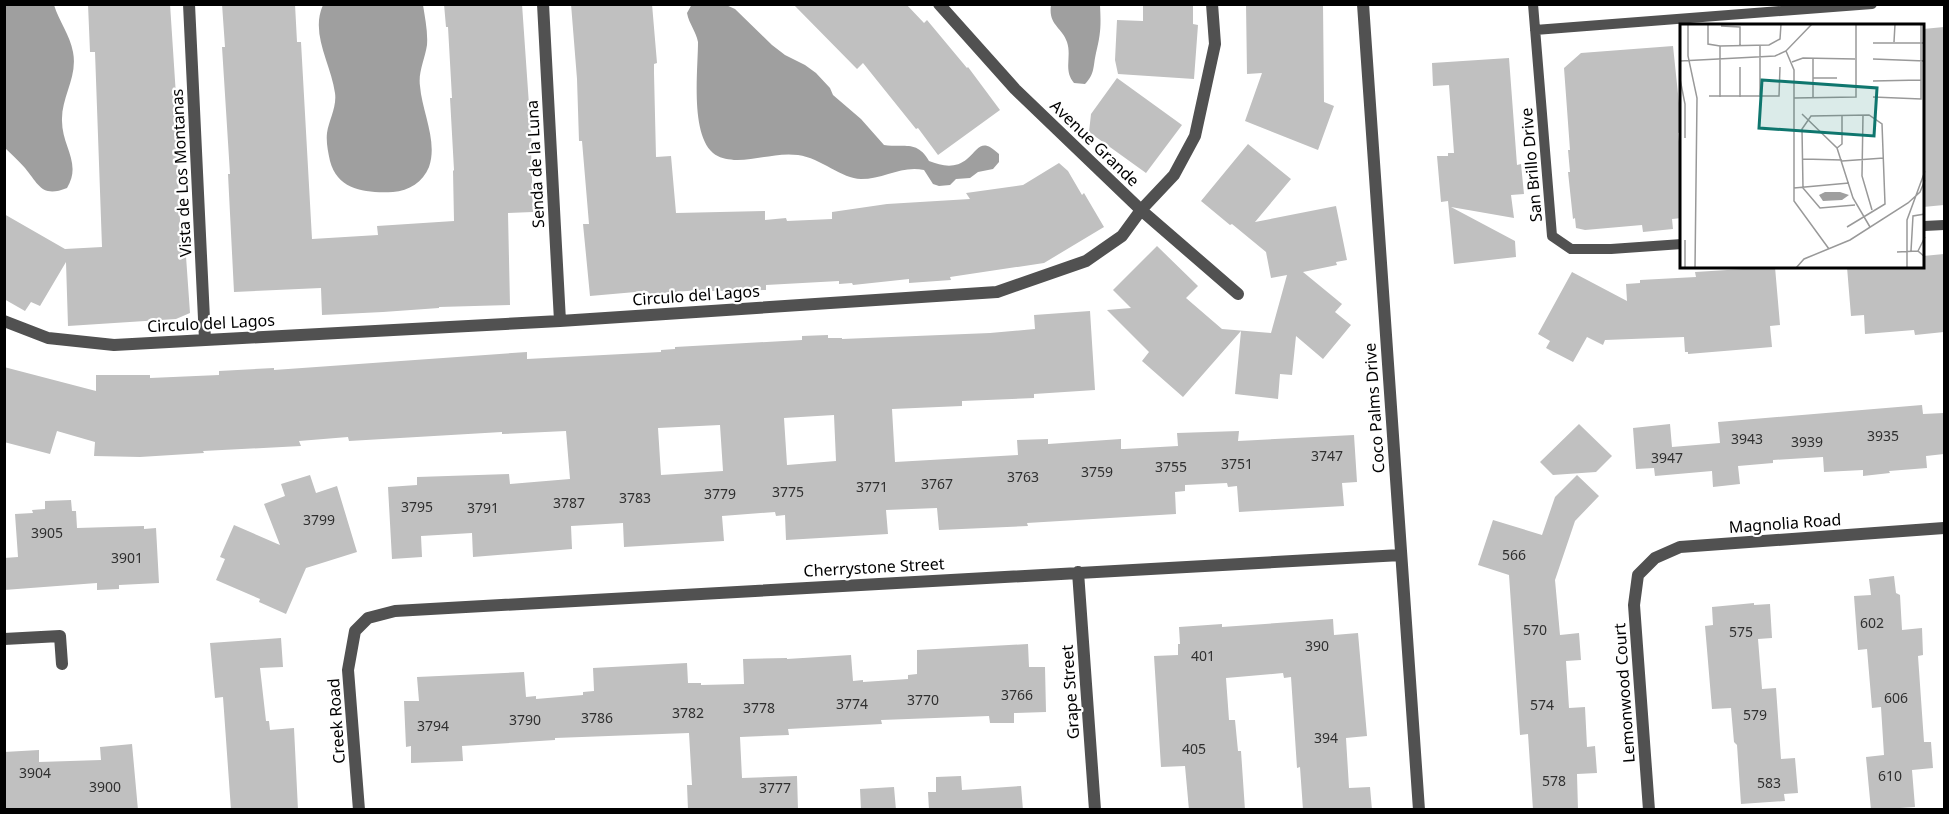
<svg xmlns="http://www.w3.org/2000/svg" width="1949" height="814" viewBox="0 0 1949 814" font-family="'Noto Sans',sans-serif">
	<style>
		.water { fill: #9f9f9f }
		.building { fill: #c0c0c0; fill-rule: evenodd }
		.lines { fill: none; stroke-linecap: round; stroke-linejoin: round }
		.service { stroke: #515151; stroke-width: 10 }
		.minor { stroke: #515151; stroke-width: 12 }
		.labels { text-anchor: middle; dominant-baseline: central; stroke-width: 4.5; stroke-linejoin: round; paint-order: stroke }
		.number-label { font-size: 14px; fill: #303030 }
		.street-label { font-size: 16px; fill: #000; stroke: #fff }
		.inset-road { fill: none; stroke: #999; stroke-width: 1.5 }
		.view { fill: #0f766e; fill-opacity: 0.15; stroke: #0f766e; stroke-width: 3 }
		.inset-edge { fill: none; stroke: #000; stroke-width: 3 }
	</style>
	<rect width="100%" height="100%" fill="#fff"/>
	<path class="water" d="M5,4L54,5C59,21 70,35 73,52C78,77 61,97 62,121C62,147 82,163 67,188C42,198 39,185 25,168C19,161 12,155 5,148Z
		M692,4L726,5L735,9L772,45L785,55L805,65L816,73L830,88L833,95L861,119L884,145C905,148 917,140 929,161C942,166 955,169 967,159C980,147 982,138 999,154V162L993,169L978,172L970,178L956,179L950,185L939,186L933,184L924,170C902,165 884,179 861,179C842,179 821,158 798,155C776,152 755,161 734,160C726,159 719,158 713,153C690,133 698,70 698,42C696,31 689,24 687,13Z
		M323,5H423C425,18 428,32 427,45C425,59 418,72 420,86C422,112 438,141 429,167C423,182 409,191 393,192C366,193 338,191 330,161C328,152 326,142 327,133C329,120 337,107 335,93C331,63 310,34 323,5Z
		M1051,5H1100C1101,25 1101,33 1096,53C1093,66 1095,74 1085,84L1074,83C1063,70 1072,57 1067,42C1062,27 1048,25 1051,5Z"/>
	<path class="building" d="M88,4H170L177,111H175L181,242H185L190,313L176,319L68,326L66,262L40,306L31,302L25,311L4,299V214L65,249L102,247L95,52H90Z
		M222,4H295L297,42H301L312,239L378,235L377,226L454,221L453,171L454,170L450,98H452L448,27H446L444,4H522L532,148H531L533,212L508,213L510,305L439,307V308L383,312L322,315L321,288L234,292L228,174H230L222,47H225Z
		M571,4H652L657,63L654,64V73L656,157L671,156L676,213L765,211V220L786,218L787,221L832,219V212L887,204L970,199L966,193L1023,185L1059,163L1068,171L1082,195L1084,193L1104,227L1044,263L950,277L951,280L909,283V279L853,285L852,283L839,284V281L766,285V290L712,291V289L650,294L647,291L590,296L583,224H589L582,141H579L577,79Z
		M793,4H906L924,23L927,20L967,68L968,67L1000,110L938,155L918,128L916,129L863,63L857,69Z
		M1143,4H1193V24L1198,25L1194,79L1118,74L1115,60L1117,20L1143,21Z
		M1246,4H1323L1324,102L1334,106L1318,150L1245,121L1262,73L1247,74Z
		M1944,27V205L1923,207V29Z
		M1673,46L1682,132L1678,133L1682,169V218L1672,219L1673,229L1643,232L1642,225L1585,230L1576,228L1575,218L1573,219L1568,172H1570L1568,150H1570L1564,68L1581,53Z
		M1509,58L1517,165L1521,164L1524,194L1511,195L1514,218L1451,207L1515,241L1516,257L1454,264L1448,201L1441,202L1437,156H1448V153H1454L1449,85L1433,86L1432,63Z
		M1117,78L1182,125L1146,173L1089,132L1091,114Z
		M1248,144L1291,179L1255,222L1336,206L1347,260L1336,262L1337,265L1303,272L1342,304L1335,312L1351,325L1323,359L1296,336L1292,375L1280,374L1278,399L1235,394L1241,331L1183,397L1142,361L1149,352L1107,310L1131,308L1113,290L1157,246L1198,286L1186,298L1222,329L1271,333L1287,275L1271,278L1266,252L1232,224L1230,225L1201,201Z
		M1944,254V332L1915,335L1914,330L1865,334L1864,315L1851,316L1847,267H1923V256Z
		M1775,267L1780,325L1770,326L1772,347L1688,354V352H1685L1684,337L1605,340L1603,345L1587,337L1573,362L1546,348L1550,341L1538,334L1572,272L1627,301L1626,284L1640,283V280L1696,277L1695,272Z
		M1090,311L1095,390L1034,394V398L962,401V406L892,409L895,462L1018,455L1017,440L1048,439V444L1121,439V449H1124L1178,446L1177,433L1239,431L1238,441L1354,435L1357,482L1342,483L1344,506L1239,512L1237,486L1228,487L1227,483L1185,485V491L1175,492L1176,514L1027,523L1028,526L939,530L937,508L886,510L888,534L786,540L785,515L776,516L775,512L722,516L724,541L624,547L623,523L571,526L572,549L473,557L472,533L421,536L422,557L392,559L388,487L417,485V477L509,474L510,484L570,479L566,431L502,434V432L349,441L348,437L299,441L301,446L203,451L204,453L140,457L94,456L95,442L57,431L50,454L4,442V367L96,391V375H150V378L219,375V371L274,368V370L527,352V359L661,352V350L675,349V347L802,340V336L828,335V338H842V339L990,333L1035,329L1034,315ZM834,415L836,461L787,465L784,418ZM720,425L723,471L661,475L658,428Z
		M1922,405L1923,414L1944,413V454L1926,456L1927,468L1889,471L1890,473L1863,476V470L1824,472L1823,457L1773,460V463L1738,466L1740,484L1713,487L1712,471L1655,476L1654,468L1636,469L1633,428L1670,424L1672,447L1720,443L1718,422Z
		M1579,424L1612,456L1596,472L1553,475L1540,462Z
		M310,475L316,493L337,486L357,552L306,568L286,614L259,602L260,599L216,580L225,559L220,557L234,525L280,545L264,504L285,496L281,484Z
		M1577,475L1599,496L1575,521L1555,580L1560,635L1579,633L1581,660L1566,661L1569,708L1585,707L1587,747L1595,746L1597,773L1577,774L1578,810H1533L1528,734L1520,735L1509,575L1478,565L1493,520L1542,535L1555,497Z
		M71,500L72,511H76L77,528L144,526V529L156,528L159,583L119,585V589L97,590V583L4,590V558L18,557L15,514L33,513L32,510L45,509V501Z
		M1894,576L1896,593L1900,595L1902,630L1922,628L1923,655L1918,656L1924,742H1931L1933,768L1912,770L1915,807L1871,810L1866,757L1884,755L1881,707L1872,708L1867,649L1858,650L1854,596L1871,595L1869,579Z
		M1754,603V605L1770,604L1772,638L1758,639L1762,689L1776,688L1781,759L1795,758L1798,793L1784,794L1785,801L1741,804L1737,745L1734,742L1731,708L1712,709L1705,626L1713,625L1712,607Z
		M1333,619L1334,635L1358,633L1367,736L1346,738L1349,788L1370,787L1372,810H1303L1300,767L1297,768L1291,677L1284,678L1283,673L1226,678L1229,720H1235L1238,751H1241L1245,810H1189L1185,766L1161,767L1154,656L1178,655V644H1180L1179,627L1222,624V627Z
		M281,638L283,667L260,668L266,721H269L270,730L294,728L298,810H231L223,697L215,698L210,643Z
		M1028,644L1029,667H1045L1046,712L1014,713V723H990L989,716L881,720L882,724L788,729L789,735L740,737L742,778L797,776L798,810H688L687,785H692L689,733L555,738V740L462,746L463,761L411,763V746L406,747L404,701H419L417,677L524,672L526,697L536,696V699L583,695V692L594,691L593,668L687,663L688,683H701V685L744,684L743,659L787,658V659L851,655L853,681L863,680V682L908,679V675L917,674V650Z
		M132,744L138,810H6L4,752L39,750V762L101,760L100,747Z
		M961,776L962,790L1021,786L1023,810H929L928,792H936V777Z
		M894,787L896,810H861L860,789Z"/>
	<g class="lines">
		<path class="service" d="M1533,4L1552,236L1571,249H1611L1682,244
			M1535,30L1872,4
			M1924,226L1944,225"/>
		<path class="minor" d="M189,4L205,340
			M543,4L560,321
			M939,4L1015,89L1141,210L1238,294
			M1363,4L1419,810
			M4,321L48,338L114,345L560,321L997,292L1086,261L1122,236L1141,210L1174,175L1195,136L1215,44L1212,4
			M1078,572L1095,810
			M4,639L60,636L62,664
			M359,810L348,670L355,631L368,618L395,611L1401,555
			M1649,810L1634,605L1638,575L1655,558L1680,547L1944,528"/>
	</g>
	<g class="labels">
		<g class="number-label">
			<text x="1883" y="435">3935</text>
			<text x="1747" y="438">3943</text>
			<text x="1807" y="441">3939</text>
			<text x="1327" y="455">3747</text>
			<text x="1667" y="457">3947</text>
			<text x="1237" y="463">3751</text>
			<text x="1171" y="466">3755</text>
			<text x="1097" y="471">3759</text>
			<text x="1023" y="476">3763</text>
			<text x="937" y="483">3767</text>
			<text x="872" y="486">3771</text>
			<text x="788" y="491">3775</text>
			<text x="720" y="493">3779</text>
			<text x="635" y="497">3783</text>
			<text x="569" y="502">3787</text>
			<text x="417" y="506">3795</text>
			<text x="483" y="507">3791</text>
			<text x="319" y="519">3799</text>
			<text x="47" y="532">3905</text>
			<text x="1514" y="554">566</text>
			<text x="127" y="557">3901</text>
			<text x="1872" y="622">602</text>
			<text x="1535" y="629">570</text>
			<text x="1741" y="631">575</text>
			<text x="1317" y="645">390</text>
			<text x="1203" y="655">401</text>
			<text x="1017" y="694">3766</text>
			<text x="1896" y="697">606</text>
			<text x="923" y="699">3770</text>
			<text x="852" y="703">3774</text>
			<text x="1542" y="704">574</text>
			<text x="759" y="707">3778</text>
			<text x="688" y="712">3782</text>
			<text x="1755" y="714">579</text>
			<text x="597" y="717">3786</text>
			<text x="525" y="719">3790</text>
			<text x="433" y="725">3794</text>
			<text x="1326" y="737">394</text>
			<text x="1194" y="748">405</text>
			<text x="35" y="772">3904</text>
			<text x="1890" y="775">610</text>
			<text x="1554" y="780">578</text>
			<text x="1769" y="782">583</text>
			<text x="105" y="786">3900</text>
			<text x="775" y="787">3777</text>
		</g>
		<g class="street-label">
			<text transform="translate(1095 143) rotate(44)">Avenue Grande</text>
			<text transform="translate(535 164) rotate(-93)">Senda de la Luna</text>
			<text transform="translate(1531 165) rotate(-95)">San Brillo Drive</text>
			<text transform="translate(181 173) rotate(-93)">Vista de Los Montanas</text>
			<text transform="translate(696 295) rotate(-4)">Circulo del Lagos</text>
			<text transform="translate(211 323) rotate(-3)">Circulo del Lagos</text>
			<text transform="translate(1374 408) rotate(-94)">Coco Palms Drive</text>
			<text transform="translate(1785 523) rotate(-4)">Magnolia Road</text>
			<text transform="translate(874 567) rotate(-3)">Cherrystone Street</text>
			<text transform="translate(1070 692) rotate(-94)">Grape Street</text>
			<text transform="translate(1624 693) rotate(-94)">Lemonwood Court</text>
			<text transform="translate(336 721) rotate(-94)">Creek Road</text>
		</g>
	</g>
	<g transform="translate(1680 24)">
		<rect width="244" height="244" fill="#fff"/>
		<path d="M145,168H160L169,171L162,176L143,177L139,171Z" fill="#9f9f9f"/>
		<path class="inset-road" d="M8,0V32L17,74L15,244M28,0V20L40,22L89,21L100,15L101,0M41,2L60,3V22M214,18L215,0M193,19H245M40,22V73M80,22V73M106,27L114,46V177L149,225M133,34V74M193,35L245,37M0,37L95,32L106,27L132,0M112,38L123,34L175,35M60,43V73M133,54H157M0,55L5,80V114M193,57L241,56M29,72H99L100,43M193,73L241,75V0M114,74L176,73V0M122,90L157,124L173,174L190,203M183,91L182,152L192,186M157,124L162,120V91M123,135L162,136M162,137L204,134M114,164L169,159M167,203L205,180L202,100L189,91L131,92L122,105L123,164L140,184L175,181M245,213L238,227L245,233M231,227L233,192L245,190M217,228L238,227M5,244V216M116,244L124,235L170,216L228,179L240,168L245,156M227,244V196L245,147"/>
		<path class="view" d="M82,56L197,64L194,112L79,104Z"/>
		<rect width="244" height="244" class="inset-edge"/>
	</g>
	<rect width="1949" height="814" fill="none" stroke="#000000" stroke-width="12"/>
</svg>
